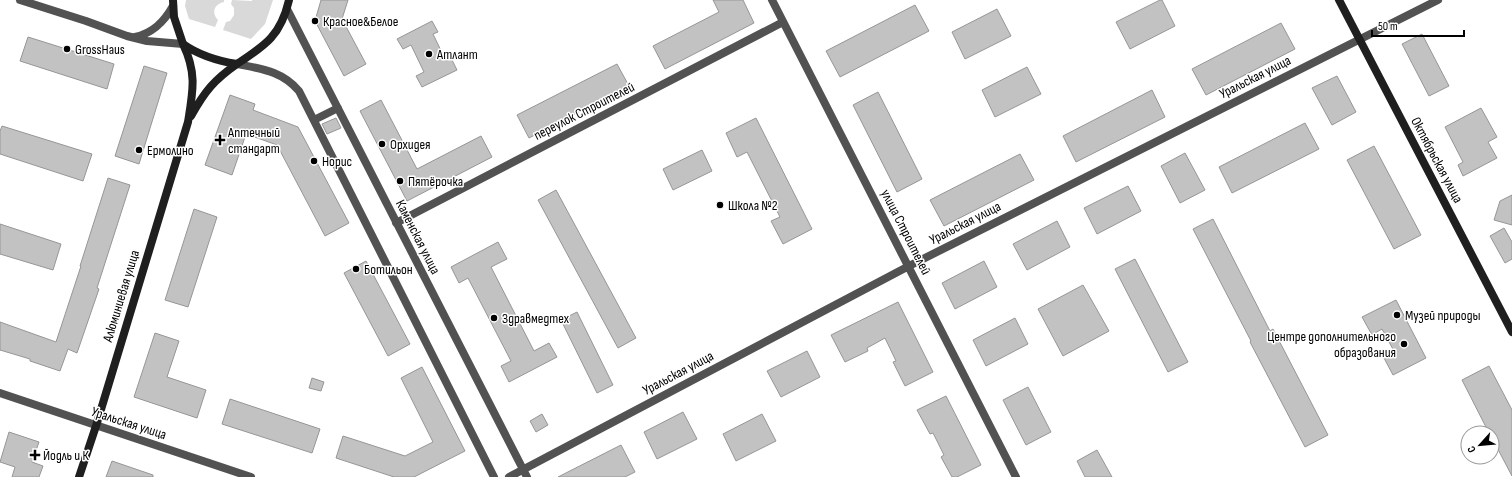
<svg xmlns="http://www.w3.org/2000/svg" width="1512" height="477" viewBox="0 0 1512 477" font-family="'Sofia Sans Condensed',sans-serif">
	<style>
		.green { fill: #d9d9d9 }
		.building { fill: #c2c2c2; stroke: #969696 }
		.lines { fill: none; stroke-linecap: round; stroke-linejoin: round }
		.street { stroke: #525252; stroke-width: 8 }
		.secondary { stroke: #1f1f1f; stroke-width: 8 }
		.poi-dot { fill: #000; stroke: #fff; stroke-width: 1.5 }
		.labels { text-anchor: middle; dominant-baseline: central; stroke-width: 3; stroke-linejoin: round; paint-order: stroke }
		.poi-label { font-size: 14px; fill: #000; stroke: #fff; text-anchor: start }
		.street-label { font-size: 14px; fill: #000; stroke: #fff }
	</style>
	<rect width="100%" height="100%" fill="#fff"/>
	<path class="green" d="M186,0H224V2C214,4 211,13 218,20L215,27L189,19L185,6Z
		M232,0L252,1V0H273L265,24L251,39L223,30L226,22L230,21L234,15V8L231,4Z"/>
	<path class="building" d="M321,0H348L342,19L366,64L344,76L315,21Z
		M713,0H743L754,23L665,69L653,46L719,12Z
		M1160,0H1162L1175,26L1130,49L1116,22Z
		M915,5L929,31L840,77L826,51Z
		M997,9L1011,36L965,59L952,32Z
		M432,21L438,32L433,34L446,61L451,58L457,70L422,87L416,76L424,72L411,45L403,49L397,39Z
		M1281,23L1295,49L1206,95L1192,69Z
		M1422,34L1449,86L1429,96L1402,44Z
		M28,37L114,64L107,89L20,61Z
		M617,64L629,86L529,138L517,115Z
		M144,66L167,73L139,164L115,156Z
		M1027,67L1041,94L995,117L982,90Z
		M1337,76L1356,112L1332,125L1312,88Z
		M1152,90L1165,117L1076,162L1063,136Z
		M878,92L922,179L897,192L853,105Z
		M230,95L255,104L253,110L298,127L349,223L325,236L277,145L246,134L232,175L205,165Z
		M381,100L417,169L481,136L492,157L407,201L360,111Z
		M1481,108L1497,137L1488,142L1497,158L1463,176L1458,165L1463,162L1445,127Z
		M336,118L341,128L327,134L322,124Z
		M756,118L812,229L783,244L771,221L780,217L747,152L737,157L726,133Z
		M1305,123L1319,149L1232,193L1219,167Z
		M2,126L92,154L83,181L0,154V131Z
		M1374,146L1421,235L1394,249L1347,160Z
		M702,150L712,171L673,190L663,169Z
		M1185,153L1205,190L1180,203L1161,166Z
		M1020,154L1034,180L944,226L930,200Z
		M108,178L130,185L97,288L99,289L77,353L68,349L60,371L30,361V359L0,350V322L56,342L81,266H80Z
		M1128,186L1141,211L1097,234L1084,208Z
		M556,190L636,338L618,348L538,200Z
		M1512,195V225L1494,220L1500,201Z
		M194,209L217,217L188,307L165,300Z
		M1213,219L1270,331L1273,329L1328,435L1305,447L1250,342L1251,341L1193,229Z
		M1057,221L1070,247L1027,270L1013,244Z
		M0,224L61,244L53,270L0,254Z
		M1504,228L1512,242V259L1505,263L1490,236Z
		M498,242L507,259L491,267L534,351L549,343L557,357L509,382L501,366L511,361L468,278L459,283L451,267Z
		M1135,259L1188,362L1168,372L1115,269Z
		M366,261L410,344L388,356L344,273Z
		M984,261L997,287L955,309L942,283Z
		M1083,285L1109,331L1063,356L1038,309Z
		M1396,300L1426,358L1393,375L1384,358L1395,353L1382,329L1372,335L1362,317Z
		M898,302L933,372L905,386L893,362L896,361L885,338L867,348L868,351L845,362L831,335Z
		M577,312L613,385L597,393L561,320Z
		M1015,318L1028,344L986,366L973,340Z
		M155,333L179,341L167,377L206,390L197,418L134,397Z
		M807,351L820,377L781,397L767,371Z
		M1489,366L1512,410V476L1492,438V433H1489L1462,380Z
		M422,367L465,451L414,477H394L336,458L343,436L405,456L433,442L401,378Z
		M312,378L324,382L321,391L309,388Z
		M1028,387L1051,432L1026,445L1003,400Z
		M946,396L981,465L957,477H952L941,457L944,455L933,433L930,434L917,410Z
		M230,399L320,429L312,453L222,424Z
		M683,412L697,439L657,459L644,432Z
		M542,414L548,425L536,432L530,421Z
		M762,414L776,441L736,461L723,434Z
		M9,432L39,442L32,462L43,466L39,477H12L15,467L0,462Z
		M621,445L635,472L625,477H558Z
		M1097,450L1112,477H1085L1077,461Z
		M112,461L153,475V477H106Z"/>
	<g class="lines">
		<path class="street" d="M20,0L86,21L127,36L147,41L183,44
			M772,0L1016,477
			M287,9L527,477
			M135,37C153,33 164,22 173,6
			M237,64C262,69 282,71 299,91L494,477
			M314,120L338,108
			M396,223L783,22
			M0,393L251,477
			M509,477L909,266L1438,0"/>
		<path class="secondary" d="M173,0L174,17L183,44C200,56 218,61 237,64C266,45 281,35 289,0
			M1339,0L1512,332
			M191,116C205,91 214,80 237,64
			M79,477L96,426L188,122C193,91 197,73 183,44"/>
	</g>
	<g class="poi-dot">
		<circle cx="315" cy="21" r="4"/>
		<circle cx="67" cy="49" r="4"/>
		<circle cx="429" cy="54" r="4"/>
		<path d="M218 134h4v4h4v4h-4v4h-4v-4h-4v-4h4z"/>
		<circle cx="382" cy="144" r="4"/>
		<circle cx="139" cy="150" r="4"/>
		<circle cx="314" cy="161" r="4"/>
		<circle cx="400" cy="181" r="4"/>
		<circle cx="720" cy="205" r="4"/>
		<circle cx="356" cy="269" r="4"/>
		<circle cx="1397" cy="315" r="4"/>
		<circle cx="494" cy="318" r="4"/>
		<circle cx="1404" cy="344" r="4"/>
		<path d="M33 449h4v4h4v4h-4v4h-4v-4h-4v-4h4z"/>
	</g>
	<g class="labels">
		<g class="poi-label">
			<text x="323" y="21">Красное&amp;Белое</text>
			<text x="75" y="49">GrossHaus</text>
			<text x="437" y="54">Атлант</text>
			<text x="228" y="132">Аптечный<tspan x="228" dy="16">стандарт</tspan></text>
			<text x="390" y="144">Орхидея</text>
			<text x="147" y="150">Ермолино</text>
			<text x="322" y="161">Норис</text>
			<text x="408" y="181">Пятёрочка</text>
			<text x="728" y="205">Школа №2</text>
			<text x="364" y="269">Ботильон</text>
			<text x="1405" y="315">Музей природы</text>
			<text x="502" y="318">Здравмедтех</text>
			<text x="1396" y="336" text-anchor="end">Центре дополнительного<tspan x="1396" dy="16">образования</tspan></text>
			<text x="43" y="455">Йодль и К</text>
		</g>
		<g class="street-label">
			<text transform="translate(1255 77) rotate(-27)">Уральская улица</text>
			<text transform="translate(584 111) rotate(-27)">переулок Строителей</text>
			<text transform="translate(1437 160) rotate(62)">Октябрьская улица</text>
			<text transform="translate(965 223) rotate(-27)">Уральская улица</text>
			<text transform="translate(906 232) rotate(63)">улица Строителей</text>
			<text transform="translate(418 237) rotate(63)">Каменская улица</text>
			<text transform="translate(121 296) rotate(-73)">Алюминиевая улица</text>
			<text transform="translate(678 373) rotate(-28)">Уральская улица</text>
			<text transform="translate(129 423) rotate(18)">Уральская улица</text>
		</g>
	</g>
	<g transform="translate(1480 445) rotate(243)"><circle r="19" fill="#ffffff" stroke="#999999"/>
	<path d="M0-3L7 15L0 10L-7 15Z" fill="#000000"/>
	<text y="-6" font-size="11" font-weight="bold" text-anchor="middle" fill="#000000">С</text>
	</g>
	<path d="M1372 30v6h92v-6" fill="none" stroke="#000000" stroke-width="2"/>
	<text x="1378" y="30" font-size="12" fill="#000000" stroke="#ffffff" stroke-width="3" paint-order="stroke">50 m</text>
</svg>
